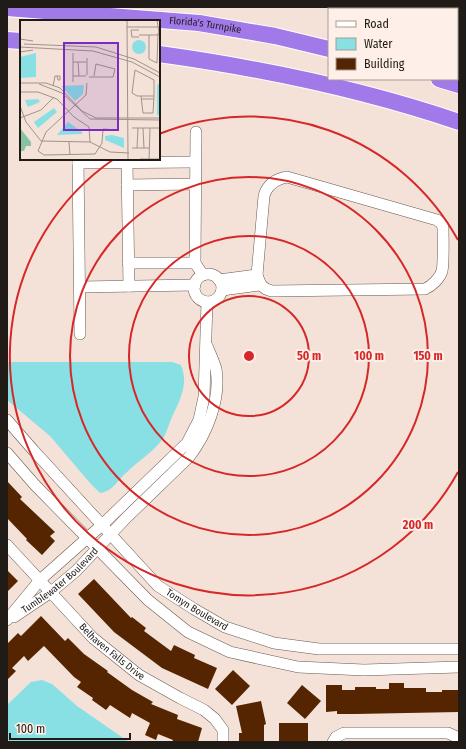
<svg xmlns="http://www.w3.org/2000/svg" width="466" height="749" viewBox="0 0 466 749" font-family="'Fira Sans Condensed',sans-serif">
	<style>
		.water { fill: #88e0e4 }
		.building { fill: #542500 }
		.lines { fill: none; stroke-linecap: round; stroke-linejoin: round }
		.minor-casing { stroke: #685950; stroke-width: 12 }
		.highway-casing { stroke: #fff; stroke-width: 18 }
		.minor { stroke: #fff; stroke-width: 11 }
		.highway { stroke: #a179e8; stroke-width: 16 }
		.ring { fill: none; stroke: #d62828; stroke-width: 2 }
		.labels { text-anchor: middle; dominant-baseline: central; stroke-width: 4; stroke-linejoin: round; paint-order: stroke }
		.street-label { font-size: 10px; fill: #211b17; stroke: #fef0e8 }
		.inset-road { fill: none; stroke: #a0928b; stroke-width: 1 }
		.view { fill: #7b2cbf; fill-opacity: 0.15; stroke: #7b2cbf; stroke-width: 2 }
		.inset-edge { fill: none; stroke: #211b17; stroke-width: 2 }
		.centre { fill: #d62828; stroke: #fef0e8; stroke-width: 2 }
		.ring-label { font-size: 12px; text-anchor: middle; font-weight: bold; fill: #d62828; stroke: #fef0e8; stroke-width: 4; stroke-linejoin: round; paint-order: stroke }
	</style>
	<rect width="100%" height="100%" fill="#f4e2d8"/>
	<path class="water" d="M7,362H172L181,365C189,384 180,400 172,417C169,424 167,431 164,437C155,451 138,461 126,473C117,481 113,491 100,493L90,483L50,436L7,400Z
		M42,680L52,684L77,706L129,742H7V705L31,682Z"/>
	<path class="building" d="M7,481L22,497L20,499L55,532L50,536L55,541L42,555L26,540L27,539L7,518Z
		M7,570L18,581L7,592Z
		M94,579L131,618L132,617L146,628L144,631L171,651L174,645L195,655L194,658L217,668L208,689L162,668L114,632L78,594Z
		M41,616L65,641L68,638L84,654L108,671L107,672L132,690L153,702L151,704L178,715L177,719L202,728L198,742H172L173,740L158,734L156,740L145,735L150,723L132,713L130,718L110,705L106,710L92,700L93,698L77,687L81,682L74,677L44,646L28,661L24,656L12,668L16,671L7,680V644L18,633L21,636Z
		M233,670L250,686L232,705L215,689Z
		M389,683H404V688H426V692H442V690H459V712L355,714H337V711L326,712V685H342V690H355V687H376V689H389Z
		M302,685L321,701L305,719L287,703Z
		M261,701L266,724L264,725V742H239V733H242L236,706Z
		M279,723H308V742H279Z"/>
	<g class="lines">
		<g class="minor-casing">
			<g id="minor">
				<path d="M196,132L195,263L203,275"/>
				<path d="M78,159L80,334"/>
				<path d="M78,163L195,162"/>
				<path d="M127,163L129,286"/>
				<path d="M287,177L437,220L441,223L443,227C443,237 444,262 442,271C440,278 432,286 425,289L272,291C262,289 260,284 257,275L264,196C267,185 276,179 287,177Z"/>
				<path d="M127,185L195,184"/>
				<path d="M128,263H195"/>
				<circle cx="208" cy="288" r="14"/>
				<path d="M219,280L257,275"/>
				<path d="M80,287L195,285"/>
				<path d="M222,290L260,285"/>
				<path id="s1" d="M7,420L34,451L158,586L194,609L225,627L274,643L319,649H459"/>
				<path d="M7,453L35,485L148,600L188,632L230,652L298,667L364,670L459,667"/>
				<path id="s2" d="M7,545L93,638L139,675L180,698L204,710L215,719L223,730V742"/>
				<path id="s3" d="M14,617L51,592L76,571L126,518L189,457C207,434 221,399 216,369C214,362 210,353 207,346"/>
				<path d="M7,620L40,580L102,525L187,443L199,420L204,397L207,302"/>
				<path d="M333,742L336,737L344,733H448L459,738"/>
			</g>
		</g>
		<g class="highway-casing">
			<g id="highway">
				<path id="s4" d="M7,8L199,23L275,36L329,49"/>
				<path d="M7,40L21,41"/>
				<path d="M159,54C260,68 362,89 459,122"/>
				<path d="M439,79L459,85"/>
			</g>
		</g>
		<use href="#minor" class="minor"/>
		<use href="#highway" class="highway"/>
	</g>
	<g class="ring">
		<circle cx="249" cy="356" r="60"/>
		<circle cx="249" cy="356" r="120"/>
		<circle cx="249" cy="356" r="179"/>
		<path d="M458 472A239 239 0 1 1 114 159M159 134A239 239 0 0 1 458 240"/>
	</g>
	<g class="labels">
		<g class="street-label">
			<text stroke="none"><textPath href="#s4" startOffset="199">Florida's Turnpike</textPath></text>
			<text stroke="none"><textPath href="#s3" startOffset="59">Tumblewater Boulevard</textPath></text>
			<text stroke="none"><textPath href="#s1" startOffset="270">Tomyn Boulevard</textPath></text>
			<text stroke="none"><textPath href="#s2" startOffset="150">Belhaven Falls Drive</textPath></text>
		</g>
	</g>
	<g transform="translate(20 20)">
		<rect width="140" height="140" fill="#f4e2d8"/>
		<path d="M0,108L11,122V126H6L4,131H0Z" fill="#88c2a5"/>
		<path d="M112 27a7 7 0 1 1 14 0a7 7 0 1 1-14 0ZM16,33V57L0,58V37ZM137,64L140,65V95H137ZM64,65L63,74L55,81L41,66ZM18,79L20,82L8,87L5,80ZM34,88L37,92L18,108L14,102ZM48,102L62,112V114L37,115ZM92,115L104,118V128L85,120V116Z" fill="#88e0e4"/>
		<path class="inset-road" d="M107,0L108,140M137,0L139,13M107,7H140M119,10H111L112,17H119M119,15H137M129,15V39L137,43L138,13V16M0,19L13,21M4,24L76,27L114,39L140,53M0,27L73,31L112,42L140,57M0,32L13,30M53,33V62M67,38V55M53,42H66M58,42L59,56M115,50L134,60V76H117L112,73ZM53,56H66M69,57H93L95,49L76,44L74,56M0,63H26L40,68L62,91L76,98H140M67,63L66,75L26,112L18,131L24,135L75,134L82,123L83,109L98,110M19,64L42,73L70,99L140,100M33,66L35,56H40V60H38L37,56M0,72H18L37,79L54,97L69,107L70,122M121,76L123,93H133L134,76M121,79H134M0,86L6,102L21,121L70,122L90,132L109,133M0,98L21,90L34,77M112,108H140M123,108L124,128M49,122L50,135M112,128H129M117,128L118,108M120,139H140M129,140L130,108"/>
		<path class="view" d="M44,23H98V110H44Z"/>
		<rect width="140" height="140" class="inset-edge"/>
	</g>
	<circle cx="249" cy="356" r="6" class="centre"/>
	<g class="ring-label">
		<text x="309" y="360">50 m</text>
		<text x="369" y="360">100 m</text>
		<text x="428" y="360">150 m</text>
		<text x="418" y="529">200 m</text>
	</g>
	<rect width="466" height="749" fill="none" stroke="#211b17" stroke-width="16"/>
	<rect x="328" y="8" width="130" height="72" fill="#fef0e8" stroke="#a69b94"/>
	<rect x="336" y="21" width="20" height="6" fill="#ffffff" stroke="#a69b94"/>
	<text x="364" y="28" font-size="12" fill="#211b17">Road</text>
	<rect x="336" y="38" width="20" height="12" fill="#88e0e4" stroke="#a69b94"/>
	<text x="364" y="48" font-size="12" fill="#211b17">Water</text>
	<rect x="336" y="58" width="20" height="12" fill="#542500" stroke="#a69b94"/>
	<text x="364" y="68" font-size="12" fill="#211b17">Building</text>
	<path d="M10 733v6h120v-6" fill="none" stroke="#211b17" stroke-width="2"/>
	<text x="16" y="733" font-size="12" fill="#211b17" stroke="#fef0e8" stroke-width="3" paint-order="stroke">100 m</text>
</svg>
